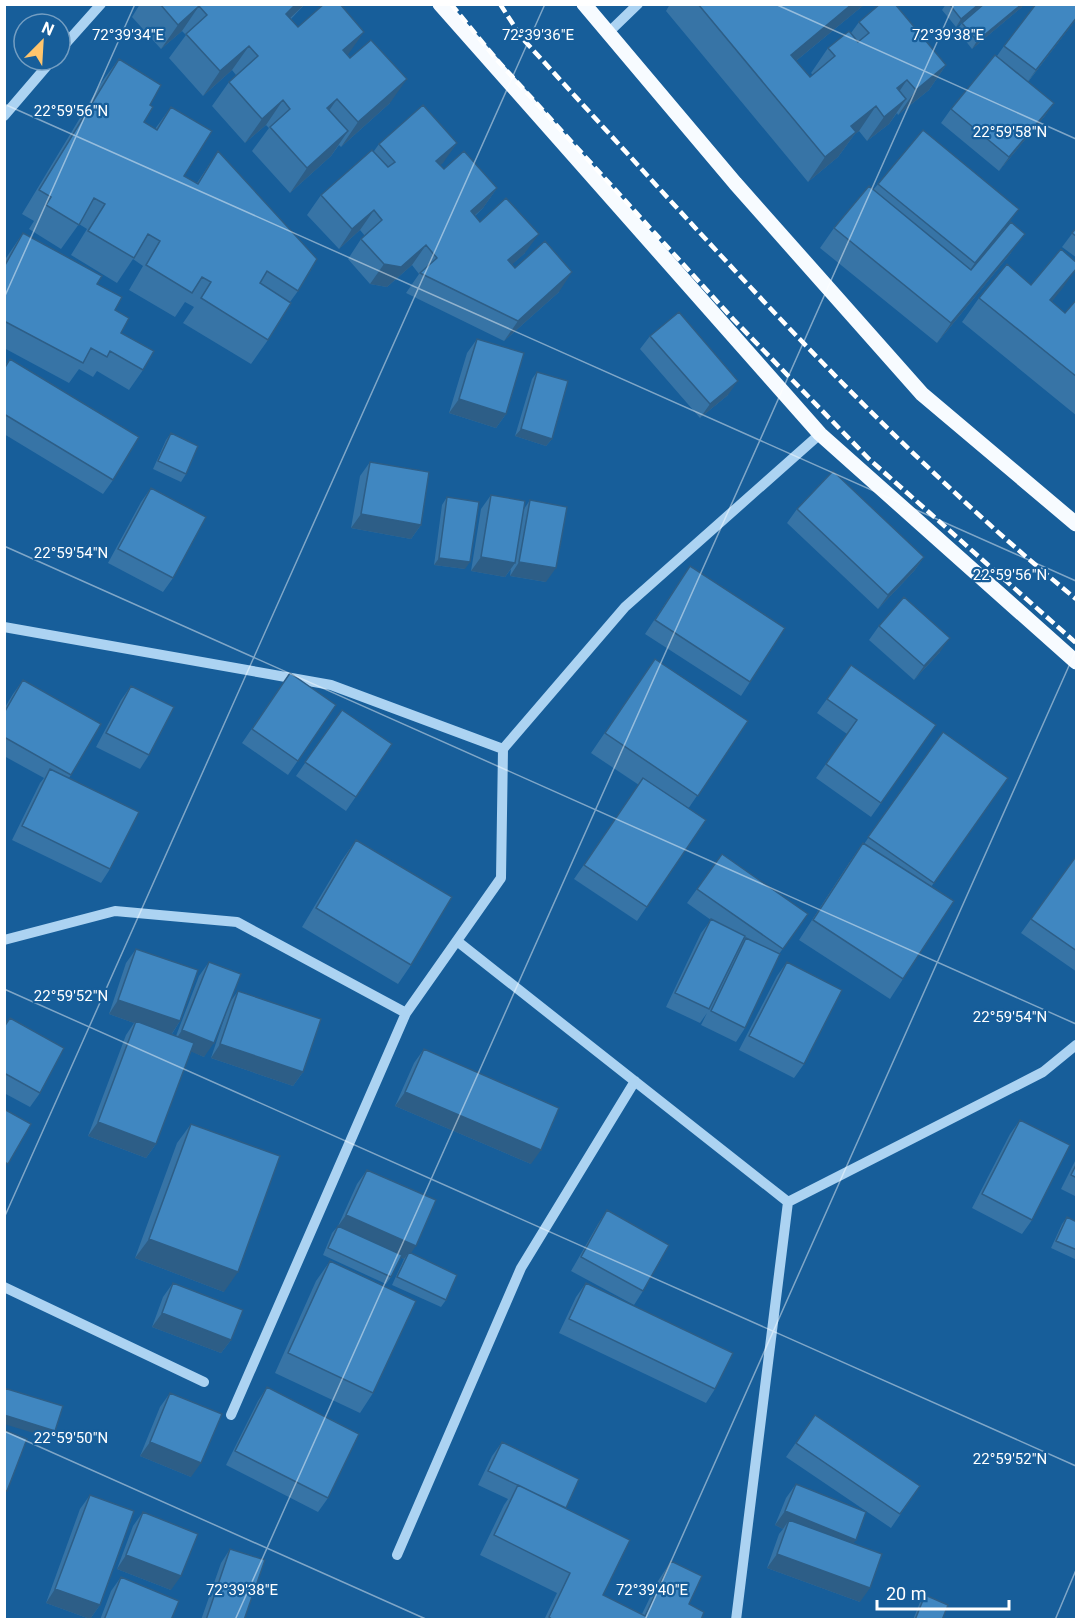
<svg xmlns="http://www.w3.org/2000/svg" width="1081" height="1624" viewBox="0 0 1081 1624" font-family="Roboto,sans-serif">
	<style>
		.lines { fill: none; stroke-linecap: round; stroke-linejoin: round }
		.minor { stroke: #acd3f2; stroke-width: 10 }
		.major { stroke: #f7fbff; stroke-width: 15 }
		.rail { stroke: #fff; stroke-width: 4.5; stroke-dasharray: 10 4.5; stroke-linecap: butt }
		.wall { fill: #3774a6 }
		.shaded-wall { fill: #2d5e87 }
		.building { fill: #4087c1; stroke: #2d5e87; stroke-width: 1.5 }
		.ticks { fill: none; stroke: #fff; stroke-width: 1.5; stroke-opacity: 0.45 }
		.ticks-label { font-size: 15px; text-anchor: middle; fill: #fff; stroke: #175e9a; stroke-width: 4.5; stroke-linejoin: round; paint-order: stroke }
	</style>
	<rect width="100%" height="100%" fill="#175e9a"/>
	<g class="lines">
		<path class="minor" d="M608,33L638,4
			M60,50L101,4
			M4,116L52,60
			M4,627L331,685L503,749L625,607L820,434
			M4,940L115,911L237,922L406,1013L501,878L503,749
			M457,941L788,1202L1043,1072L1076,1045
			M4,1287L204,1382
			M231,1415L406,1013
			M397,1555L521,1268L635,1081
			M736,1620L788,1202"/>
		<path class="major" d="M440,4L820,434L1076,662
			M584,4L735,183L922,394L1076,524"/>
		<path class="rail" d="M451,4L497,60L734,320L869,459L1076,643
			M500,4L522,38C700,232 873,432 1076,599"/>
	</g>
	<path class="wall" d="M140,4H305L291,19L298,27L348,55L390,103L341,147L339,145L331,156L290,193L252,151L269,128L266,125L245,143L212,106L229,82L236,75L232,70L203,96L169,58L186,35L182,31L161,49L132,17Z
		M670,4H865L796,61L810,77L813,75L811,73L828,48L851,33L859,22L946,65L929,90L898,115L897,113L889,124L867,141L859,131L854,135L838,157L808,182L666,11Z
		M946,4H983L956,27L942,10Z
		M1077,4V18L1028,82L1054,103L1044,117L999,171L941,123L951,109L997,56L1004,46Z
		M1022,7L972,49L957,30L962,23Z
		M119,59L150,105L144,122L155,129L171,107L184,176L197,183L218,151L298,291L290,302L268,340L251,364L183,323L194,307L185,302L175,317L129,290L143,266L133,259L117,283L71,255L87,229L79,224L61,249L29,229L34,221L22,214L101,83Z
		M457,143L440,165L444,169L497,188L483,208L475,216L480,222L525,253L512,264L515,268L559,292L504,341L406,293L419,274L412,265L387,287L370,284L348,259L361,239L365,236L360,230L339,249L307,215L321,195L374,151L379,144Z
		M878,184L1005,228L1011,253L937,343L820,248L834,228L873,190Z
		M1077,227V258L1062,247Z
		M23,233L97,284L115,310L121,333L143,370L129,390L97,371L93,377L79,369L69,383L4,348V261Z
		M1077,268L1051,302L1065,313L1077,299V416L962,322L979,298L1031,285Z
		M650,336L728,395L700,418L640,349Z
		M477,339L506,414L496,428L449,413L467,353Z
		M10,359L113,480L103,494L4,434V367Z
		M537,372L552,439L546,446L515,436L532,379Z
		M171,433L186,474L181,482L153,469L166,440Z
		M370,462L421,525L411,539L351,528L360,476Z
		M151,488L173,578L163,592L108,563L141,502Z
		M491,495L524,509L530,500L546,582L510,576L511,569L505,577L471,571L481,509Z
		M447,497L465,569L434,565L442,505Z
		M797,509L924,557L914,571L878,609L787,523Z
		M690,566L750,682L741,696L645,634Z
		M879,626L940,652L914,680L869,640Z
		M655,659L748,721L688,809L706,820L637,921L574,879L639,785L591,753Z
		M851,665L936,725L871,817L816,778L847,734L817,713Z
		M290,673L336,705L288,775L242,743Z
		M23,680L71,775L69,778L110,869L101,883L12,840L40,783L44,778L4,756V709L13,694Z
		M131,686L149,755L140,769L96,747L121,700Z
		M342,710L392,744L346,811L296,776Z
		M943,732L1008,778L931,887L903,979L890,999L799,940L849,863L863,843L864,844Z
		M356,840L411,965L398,984L302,927L342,860Z
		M722,854L808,914L779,954L745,1028L736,1042L701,1025L707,1013L700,1023L666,1007L701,933L711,920L687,903Z
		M1077,855V972L1021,933Z
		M136,949L180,1021L172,1034L176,1036L199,976L209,962L228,1005L238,991L303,1072L293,1086L211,1058L228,1007L204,1057L191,1051L156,1144L146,1158L88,1136L126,1035L134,1023L109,1014L126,963Z
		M787,962L804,1064L794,1078L739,1050L777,976Z
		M10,1018L40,1093L30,1107L4,1093V1025Z
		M424,1049L531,1164L395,1106L414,1063Z
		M1020,1120L1032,1220L1022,1234L972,1208L1010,1134Z
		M191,1124L224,1292L135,1258L177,1143Z
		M1077,1157V1197L1061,1189Z
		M367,1170L411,1253L446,1300L441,1307L392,1285L404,1259L400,1257L391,1277L386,1284L323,1255L332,1233L338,1226L357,1184Z
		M607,1210L643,1291L634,1305L571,1271L598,1224Z
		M1067,1217L1077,1222V1260L1051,1248L1062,1224Z
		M330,1261L373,1393L360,1413L275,1373L316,1281Z
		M173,1283L231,1340L221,1353L152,1327L163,1297Z
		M586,1283L715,1389L706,1403L559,1333L576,1297Z
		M267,1387L328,1498L318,1512L226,1465L258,1401Z
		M170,1393L191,1477L140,1456L160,1407Z
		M815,1415L920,1486L891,1528L786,1457Z
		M502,1442L566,1508L603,1595L642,1614L658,1581L671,1561L689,1604L701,1620H544L557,1593L480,1555L504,1505L508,1499L478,1485L492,1456Z
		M796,1484L853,1544L860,1602L767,1568L779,1534L783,1529L775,1525L786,1498Z
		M90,1495L100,1605L90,1619L46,1603L80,1509Z
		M143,1512L171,1590L117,1569L133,1526Z
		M230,1549L244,1620H201L221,1563Z
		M121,1577L171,1620H100L111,1591Z
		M925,1595L942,1620H913L920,1602Z"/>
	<path class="shaded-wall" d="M296,4H305L269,38L286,14Z
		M852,4H865L774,79L791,55Z
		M979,4H983L956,27L961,19Z
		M1022,4H1024L1022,7L972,49L977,41Z
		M199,6L182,31L161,49L178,25Z
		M1077,17V18L1026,84L1036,70Z
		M364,32L347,56L343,50Z
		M249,46L232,70L203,96L220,71Z
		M946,65L929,90L898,115L916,90Z
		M407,79L390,103L341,147L358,122Z
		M907,80L890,105L880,113L897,88Z
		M337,99L320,124L327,108Z
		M906,99L889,124L867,141L884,117Z
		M283,100L266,125L245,143L262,119Z
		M1054,103L1044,117L999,171L1009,157Z
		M876,106L859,131L854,135L838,157L808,182L825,157L851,126Z
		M348,131L331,156L290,193L307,168Z
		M457,143L443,163L422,181L436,161Z
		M497,188L483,208L457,231L471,211Z
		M1019,209L1005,228L961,283L975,263Z
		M374,210L360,230L339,249L352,229Z
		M539,234L525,253L495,280L508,260Z
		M1025,234L1011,253L937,343L951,323Z
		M426,245L412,265L387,287L370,284L384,264Z
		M1077,268L1062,289L1033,325L1050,300Z
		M572,272L559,292L504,341L518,321Z
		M738,381L728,395L700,418L710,404Z
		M459,399L506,414L496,428L449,413Z
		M521,429L552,439L546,446L515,436Z
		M361,514L421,525L411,539L351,528Z
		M481,557L515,563L505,577L471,571Z
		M924,557L914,571L878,609L888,595Z
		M439,558L470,562L465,569L434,565Z
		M519,562L556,568L546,582L510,576Z
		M950,638L940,652L914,680L924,666Z
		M118,1000L180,1021L171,1035L136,1021L134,1023L109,1014Z
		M182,1030L214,1043L204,1057L173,1044Z
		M220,1044L303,1072L293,1086L211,1058Z
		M405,1092L541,1150L531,1164L395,1106Z
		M98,1122L156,1144L146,1158L88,1136Z
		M346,1215L416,1246L406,1260L409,1252L404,1259L336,1229Z
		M149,1239L238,1272L224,1292L135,1258Z
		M162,1313L231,1340L221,1353L152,1327Z
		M4,1415L55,1431L50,1438L4,1424Z
		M150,1442L201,1463L191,1477L140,1456Z
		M785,1511L856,1540L846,1554L789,1520L783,1529L775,1525Z
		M777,1554L870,1588L860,1602L767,1568Z
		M126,1555L181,1576L171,1590L117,1569Z
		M55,1589L100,1605L90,1619L46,1603Z"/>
	<path class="building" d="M160,4H296L286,14L298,27L324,4H340L364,32L343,50L350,58L371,40L407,79L358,122L337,99L327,108L348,131L307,168L270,127L290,109L283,100L262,119L229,82L258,56L249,46L220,71L186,34L207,15L199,6L178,25Z
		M698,4H852L791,55L810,77L835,56L828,48L849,31L858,42L869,33L859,22L880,4H895L946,65L916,90L907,80L897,88L906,99L884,117L876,106L851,126L856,132L825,157Z
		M949,4H979L961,19Z
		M984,4H1022L977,41L962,23Z
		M1036,4H1077V17L1036,70L1004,46Z
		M995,55L1054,103L1009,157L951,109Z
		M119,59L161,85L150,105L153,107L144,122L157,130L171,107L212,131L184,176L198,184L218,151L317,259L298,291L267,271L260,283L291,303L268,340L201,298L211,282L202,277L192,293L146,265L160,241L148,234L134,258L88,231L105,204L94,198L79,225L46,205L51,197L39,190Z
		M423,105L457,143L436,161L444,169L464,151L497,188L471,211L480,222L506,198L539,234L508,260L515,268L545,241L572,272L518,321L420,273L437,258L426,245L401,267L384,264L361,239L382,220L374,210L352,229L321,195L372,150L388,167L395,162L379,144Z
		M923,130L1019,209L975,263L878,184Z
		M869,186L971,270L1011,222L1025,234L951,323L834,228Z
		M1077,227V237L1072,233Z
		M23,233L102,276L97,284L122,297L115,310L129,318L121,333L154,351L143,370L110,351L107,357L91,348L83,363L4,321V267Z
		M1061,249L1077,263V268L1050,300L1065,313L1077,299V377L979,298L1007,264L1031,285Z
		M679,312L738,381L710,404L650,336Z
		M477,339L524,353L506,414L459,399Z
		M10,359L139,437L113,480L4,414V369Z
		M537,372L568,381L552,439L521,429Z
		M171,433L198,446L186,474L158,461Z
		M370,462L429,472L421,525L361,514Z
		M833,471L924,557L888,595L797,509Z
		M151,488L206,517L173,578L118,549Z
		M491,495L525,501L515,563L481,557Z
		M447,497L479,502L470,562L439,558Z
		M530,500L567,507L556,568L519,562Z
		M690,566L785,628L750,682L655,620Z
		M904,597L950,638L924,666L879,626Z
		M655,659L748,721L698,796L605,733Z
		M851,665L936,725L881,803L826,764L857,720L827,699Z
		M290,673L336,705L298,761L252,729Z
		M23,680L101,724L71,775L4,737V713Z
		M131,686L174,707L149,755L106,733Z
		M342,710L392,744L356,797L305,762Z
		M943,732L1008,778L934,883L868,837Z
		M50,769L139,812L110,869L22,826Z
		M643,778L706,820L647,907L584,865Z
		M356,840L452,897L411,965L316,908Z
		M863,843L954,901L903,979L813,920Z
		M722,854L808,914L783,949L697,889Z
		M1077,855V951L1031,919Z
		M711,919L745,936L709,1009L675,993Z
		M746,938L780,954L745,1028L711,1011Z
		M136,949L198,970L180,1021L118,1000Z
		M209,962L241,974L214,1043L182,1030Z
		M787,962L842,990L804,1064L749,1036Z
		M238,991L321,1019L303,1072L220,1044Z
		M10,1018L64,1048L40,1093L4,1073V1027Z
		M136,1021L194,1043L156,1144L98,1122Z
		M424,1049L559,1108L541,1150L405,1092Z
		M4,1109L31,1124L8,1164L4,1162Z
		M1020,1120L1070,1145L1032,1220L982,1194Z
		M191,1124L280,1156L238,1272L149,1239Z
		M1077,1163V1178L1071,1175Z
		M367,1170L436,1200L416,1246L346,1215Z
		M607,1210L669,1245L643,1291L581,1257Z
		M1067,1217L1077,1222V1250L1056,1241Z
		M338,1226L402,1255L391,1277L328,1248Z
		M409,1252L457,1275L446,1300L397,1277Z
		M330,1261L416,1301L373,1393L288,1353Z
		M173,1283L243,1310L231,1340L162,1313Z
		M586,1283L733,1353L715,1389L569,1319Z
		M267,1387L359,1434L328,1498L235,1451Z
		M4,1388L63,1406L55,1431L4,1415Z
		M170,1393L222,1414L201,1463L150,1442Z
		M815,1415L920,1486L900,1514L796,1443Z
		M4,1430L27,1439L7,1491L4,1490Z
		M502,1442L579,1479L566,1508L488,1471Z
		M796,1484L866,1512L856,1540L785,1511Z
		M518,1485L630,1540L603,1595L645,1616L671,1561L702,1576L689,1604L704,1612L701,1620H553L549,1617L570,1573L494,1535Z
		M90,1495L134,1511L100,1605L55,1589Z
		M143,1512L198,1534L181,1576L126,1555Z
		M789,1520L882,1554L870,1588L777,1554Z
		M230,1549L265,1560L244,1620H206Z
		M121,1577L179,1601L171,1620H104Z
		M925,1595L948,1605L942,1620H915Z"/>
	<path class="ticks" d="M775,4L1076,139M4,104L1076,581M4,298L135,4M4,546L1076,1024M4,989L1076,1466M4,1218L545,4M4,1431L428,1620M235,1620L954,4M645,1620L1076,650M1055,1620L1076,1570"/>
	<g class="ticks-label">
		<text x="128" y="40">72°39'34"E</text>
		<text x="538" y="40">72°39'36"E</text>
		<text x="948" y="40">72°39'38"E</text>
		<text x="71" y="116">22°59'56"N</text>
		<text x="1010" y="137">22°59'58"N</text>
		<text x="71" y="558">22°59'54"N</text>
		<text x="1010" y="580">22°59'56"N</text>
		<text x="71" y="1001">22°59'52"N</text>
		<text x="1010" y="1022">22°59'54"N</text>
		<text x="71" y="1443">22°59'50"N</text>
		<text x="1010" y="1464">22°59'52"N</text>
		<text x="242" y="1595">72°39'38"E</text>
		<text x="652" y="1595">72°39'40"E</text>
	</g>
	<rect width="1081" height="1624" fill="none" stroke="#ffffff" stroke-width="12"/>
	<g transform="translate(42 42) rotate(24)"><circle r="28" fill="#175e9a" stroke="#749ec2" stroke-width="1.5"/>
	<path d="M0-4.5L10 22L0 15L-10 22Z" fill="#ffc56d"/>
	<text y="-9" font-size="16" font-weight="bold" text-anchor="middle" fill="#ffffff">N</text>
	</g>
	<path d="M877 1600v9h132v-9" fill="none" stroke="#ffffff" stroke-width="3"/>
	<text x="886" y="1600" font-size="18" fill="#ffffff" stroke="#175e9a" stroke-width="4.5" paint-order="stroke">20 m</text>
</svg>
